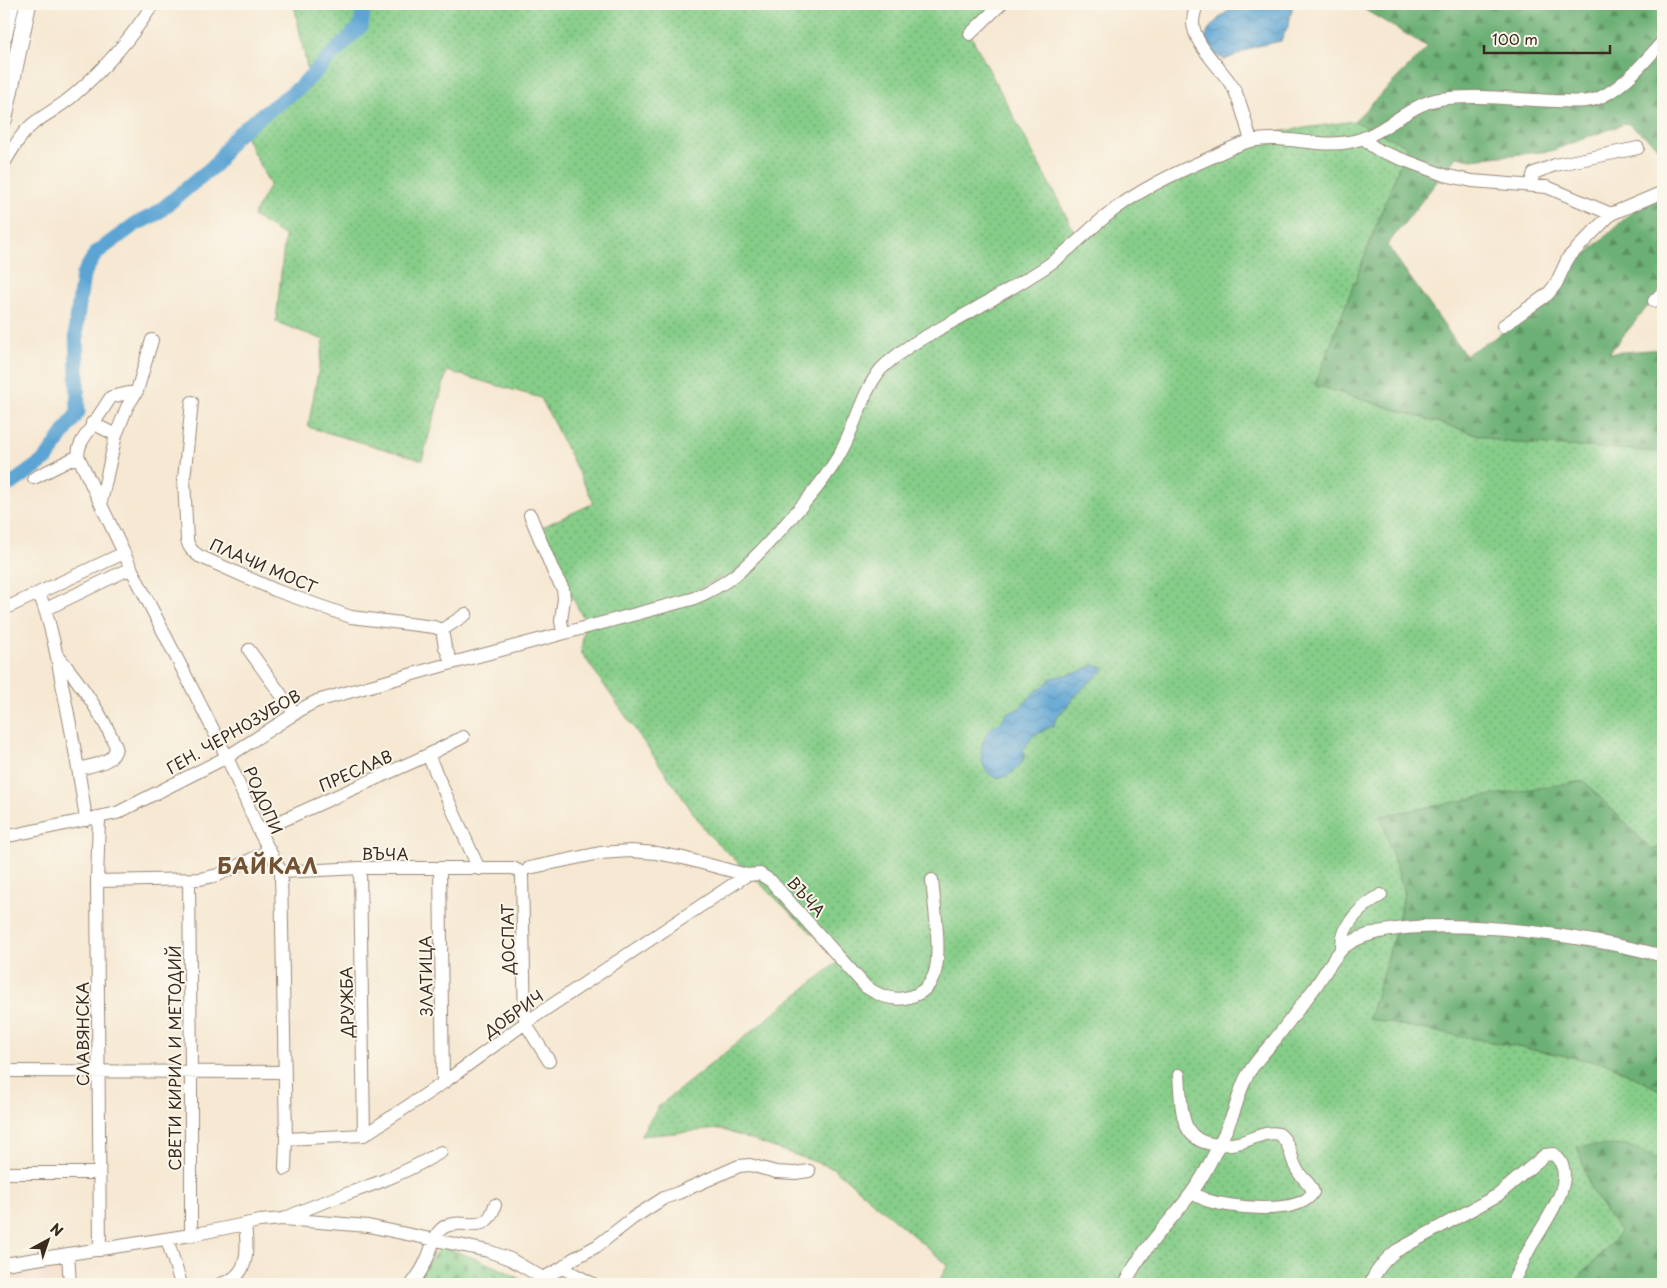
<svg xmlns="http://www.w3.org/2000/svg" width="1667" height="1288" viewBox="0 0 1667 1288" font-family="'Playpen Sans',sans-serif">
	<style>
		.built { fill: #f2d4be }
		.grass { fill: url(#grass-dots); stroke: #607c54; fill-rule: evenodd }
		.forest { fill: url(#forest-firs); stroke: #546d4a }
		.cemetery { fill: url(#cemetery-stones); stroke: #607c54 }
		.water { fill: url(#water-waves); stroke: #4c6778 }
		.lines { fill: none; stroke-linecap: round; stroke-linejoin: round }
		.river { stroke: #5ca4d3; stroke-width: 15 }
		.minor-casing { stroke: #988978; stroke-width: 14 }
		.major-casing { stroke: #988978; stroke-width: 18 }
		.minor { stroke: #fff; stroke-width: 12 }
		.major { stroke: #fff; stroke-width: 16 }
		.labels { text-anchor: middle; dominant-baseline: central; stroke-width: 4; stroke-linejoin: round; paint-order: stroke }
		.street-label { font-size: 16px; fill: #3b2a1e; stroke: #fbf7ec }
		.district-label { font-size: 21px; font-weight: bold; letter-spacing: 1px; fill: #725235; stroke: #fbf7ec }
	</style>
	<defs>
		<pattern id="grass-dots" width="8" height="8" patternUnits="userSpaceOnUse" patternTransform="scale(1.25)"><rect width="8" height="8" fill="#86cd89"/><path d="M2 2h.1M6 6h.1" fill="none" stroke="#6fa76f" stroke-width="1.8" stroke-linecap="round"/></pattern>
		<pattern id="forest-firs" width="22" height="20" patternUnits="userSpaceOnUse" patternTransform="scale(1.25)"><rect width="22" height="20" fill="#6cb075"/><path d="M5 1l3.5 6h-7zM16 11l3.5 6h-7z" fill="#5a8f5f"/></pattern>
		<pattern id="cemetery-stones" width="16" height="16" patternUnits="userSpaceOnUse" patternTransform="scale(1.25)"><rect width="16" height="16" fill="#86cd89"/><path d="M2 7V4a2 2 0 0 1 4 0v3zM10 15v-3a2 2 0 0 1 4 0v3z" fill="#6fa76f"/></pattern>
		<pattern id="water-waves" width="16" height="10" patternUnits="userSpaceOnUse" patternTransform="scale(1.25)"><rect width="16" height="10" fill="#5ca4d3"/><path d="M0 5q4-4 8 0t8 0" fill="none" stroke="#4d86ab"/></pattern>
	</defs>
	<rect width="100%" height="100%" fill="#fbf7ec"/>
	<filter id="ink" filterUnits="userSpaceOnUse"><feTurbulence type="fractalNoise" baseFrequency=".02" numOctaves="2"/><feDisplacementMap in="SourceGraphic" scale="10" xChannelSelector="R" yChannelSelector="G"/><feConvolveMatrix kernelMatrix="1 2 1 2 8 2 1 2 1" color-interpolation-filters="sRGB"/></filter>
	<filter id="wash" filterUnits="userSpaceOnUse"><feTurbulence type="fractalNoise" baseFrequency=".0096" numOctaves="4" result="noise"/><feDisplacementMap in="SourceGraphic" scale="20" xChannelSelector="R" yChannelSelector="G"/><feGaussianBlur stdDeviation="1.12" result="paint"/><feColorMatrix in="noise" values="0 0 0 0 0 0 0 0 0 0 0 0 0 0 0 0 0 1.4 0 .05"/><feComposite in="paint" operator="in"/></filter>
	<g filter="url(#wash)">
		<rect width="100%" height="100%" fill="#f6e8d2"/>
		<path class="built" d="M65,1263L70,1284H4V1271Z"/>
		<path class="grass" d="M294,4H1003L970,34L1079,240L1125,201L1249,136L1354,121L1407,146L1315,385L1502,442L1663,452V847L1652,850L1584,781L1381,816L1404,893L1396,930L1369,1019L1609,1064L1663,1092V1161L1627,1145L1591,1190L1620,1232L1575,1284H937L948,1265L833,1168L720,1129L640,1136L659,1106L840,960L708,834L581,652L584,628L672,604L585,621L536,530L594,503L541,398L447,371L422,460L308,427L324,340L276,322L285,236L253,216L270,185L245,136L311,87ZM723,574L692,599L682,601Z"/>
		<path class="forest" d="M1355,4H1663V153L1649,139L1627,123L1551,151L1471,159L1457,156L1387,245L1465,355L1498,336L1663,183V288L1609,353L1663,349V452L1502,442L1315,385L1407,146L1354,121L1428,47Z
			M1584,781L1652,850L1663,847V1092L1609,1064L1369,1019L1396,930L1404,893L1381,816L1486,796Z
			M1627,1145L1663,1161V1284H1574L1620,1232L1591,1190L1577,1146Z"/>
		<path class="cemetery" d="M441,1246C464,1255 510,1269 526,1284H412Z"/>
		<path class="water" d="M1238,4H1293L1289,24L1281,41L1254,47L1225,60C1220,57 1211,54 1208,49C1196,32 1226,12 1238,4Z
			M1093,665L1106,668L1084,687L1056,718L1054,725L1033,736L1023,750L1025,756C1021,764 1015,773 1006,776C987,783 979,762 982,747C983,740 987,730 993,727C995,725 998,725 1000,723C1003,721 1004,717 1006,713L1019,709L1036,691L1042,688L1051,678L1079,672Z"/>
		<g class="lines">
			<path class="river" d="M4,486L14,482L46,459L78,412L76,326L83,275L96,253L134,225L156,214L216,164L232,140L246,127L300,87L361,26L364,4"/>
		</g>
	</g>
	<g filter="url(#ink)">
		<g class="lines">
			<g class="minor-casing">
				<path id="minor" d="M1197,4C1195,10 1193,17 1193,23C1194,46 1223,69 1234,89C1242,105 1246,124 1251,141
					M970,34L1001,4
					M1365,139L1372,146L1380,151L1444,175L1472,181L1547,187L1611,214L1663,192
					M4,163C13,149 21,133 34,123C48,113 63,105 75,94C105,68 132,37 153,4
					M1530,185L1534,173L1555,165L1638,148
					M1654,301L1663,292
					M1503,326L1548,294L1556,284L1568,258L1611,214
					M192,402L184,479L187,540C189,548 192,551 199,556L275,590L351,617L434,627L442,630
					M92,423L116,435
					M78,456L79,448L82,441L111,397L137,391
					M34,478L78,456L131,568L227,757L259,831L281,872L286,1139L285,1169
					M101,502L116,435L127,407L137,391L152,340
					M530,515L554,573L563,589L564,598L561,621L563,633
					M39,593C51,623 57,656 63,689C72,733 80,776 86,820
					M4,609L124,553
					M46,609L131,568
					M249,650L295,714
					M58,656C81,684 102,713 116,747C115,763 92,765 79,769
					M452,663L445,647L442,630L466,614
					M428,755L479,869
					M99,818L97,881L100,1250
					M259,831L428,755L463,737
					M4,837L117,813L227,757L305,707L317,701L452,663L692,599C707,593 722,585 735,575C749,564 761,551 773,538C798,510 826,481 843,448C856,423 863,391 881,369C890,360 901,352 911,345C956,319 1003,295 1047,266C1068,252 1085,233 1105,217C1136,191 1175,173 1212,157C1224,151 1238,144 1251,141C1283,134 1317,148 1349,142C1382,137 1408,104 1440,99C1478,94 1517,100 1555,101C1570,101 1587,104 1601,97C1626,85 1645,61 1663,41
					M360,868L364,1135
					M529,868L600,853L631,851L656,853L683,858L747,875L760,874L771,881L778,889L866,987C878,995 894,1002 909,997C921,994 930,986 934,975C942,956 934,903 932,880
					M440,869L443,1083
					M281,872L360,868H513L519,871L522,875L525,1023L549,1061
					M189,880L191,1071V1235
					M97,881L200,879L218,875L269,851
					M1342,949C1340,925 1362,906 1381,895
					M4,1071L285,1072
					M1179,1075C1182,1102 1177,1139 1212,1144C1222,1145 1231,1145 1242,1142C1255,1138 1265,1131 1279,1134C1292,1144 1290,1161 1299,1173C1304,1180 1311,1184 1313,1192C1300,1217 1227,1207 1206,1200C1201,1198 1196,1195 1192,1193
					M286,1139L364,1135L443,1083L525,1023L747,875
					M4,1173H99
					M284,1219C316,1203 349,1194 382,1181C402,1173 422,1163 441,1152
					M167,1239L181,1284
					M68,1254L70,1284
					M4,1264L191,1235L260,1221L283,1219L368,1226L488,1251L510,1259L543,1278L549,1284
					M562,1268L593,1284
					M543,1278L562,1268L573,1259L597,1246L633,1218L664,1198L678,1193L739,1166L750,1165L776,1172L795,1173L809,1171
					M220,1284C250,1277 248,1250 245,1224
					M412,1284C417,1277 423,1269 426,1261C432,1250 433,1234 444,1227C464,1216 486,1238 495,1205
					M1125,1284C1144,1242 1184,1211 1206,1170C1215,1153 1225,1134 1232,1116C1238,1102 1240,1087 1248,1074C1255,1062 1265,1051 1274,1041C1287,1024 1300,1007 1313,990C1322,978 1334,956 1344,947C1398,904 1598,938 1663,956
					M1370,1284C1376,1271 1384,1260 1396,1251L1498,1195L1545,1155L1553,1154C1583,1175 1543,1224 1531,1246C1524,1259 1518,1272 1512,1284"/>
			</g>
			<g class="major-casing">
				<path id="major" d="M4,35L11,4
					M4,119L28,4"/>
			</g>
			<use href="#minor" class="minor"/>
			<use href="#major" class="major"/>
		</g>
	</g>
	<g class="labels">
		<g class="street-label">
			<text transform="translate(264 565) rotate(23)">ПЛАЧИ МОСТ</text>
			<text transform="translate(233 731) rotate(-30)">ГЕН. ЧЕРНОЗУБОВ</text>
			<text transform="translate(355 770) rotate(-24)">ПРЕСЛАВ</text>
			<text transform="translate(264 800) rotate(66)">РОДОПИ</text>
			<text x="385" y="853">ВЪЧА</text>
			<text transform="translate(807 896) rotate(48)">ВЪЧА</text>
			<text transform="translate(507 939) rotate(-91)">ДОСПАТ</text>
			<text transform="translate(425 976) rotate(-91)">ЗЛАТИЦА</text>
			<text transform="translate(346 1002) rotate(-91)">ДРУЖБА</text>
			<text transform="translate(513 1013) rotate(-35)">ДОБРИЧ</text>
			<text transform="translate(82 1034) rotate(-90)">СЛАВЯНСКА</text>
			<text transform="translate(174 1058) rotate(-90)">СВЕТИ КИРИЛ И МЕТОДИЙ</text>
		</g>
		<g class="district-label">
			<text x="268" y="865">БАЙКАЛ</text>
		</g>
	</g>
	<rect width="1667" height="1288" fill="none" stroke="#fbf7ec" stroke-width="20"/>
	<g transform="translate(48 1240) rotate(40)" stroke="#fbf7ec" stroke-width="4" paint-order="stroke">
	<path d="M0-4L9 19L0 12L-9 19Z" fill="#3b2a1e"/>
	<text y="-8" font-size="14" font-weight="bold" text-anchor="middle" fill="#3b2a1e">N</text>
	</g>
	<path d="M1484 45v8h126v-8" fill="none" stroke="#3b2a1e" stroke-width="2.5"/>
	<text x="1492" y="45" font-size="15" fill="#3b2a1e" stroke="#fbf7ec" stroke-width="4" paint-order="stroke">100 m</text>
</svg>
